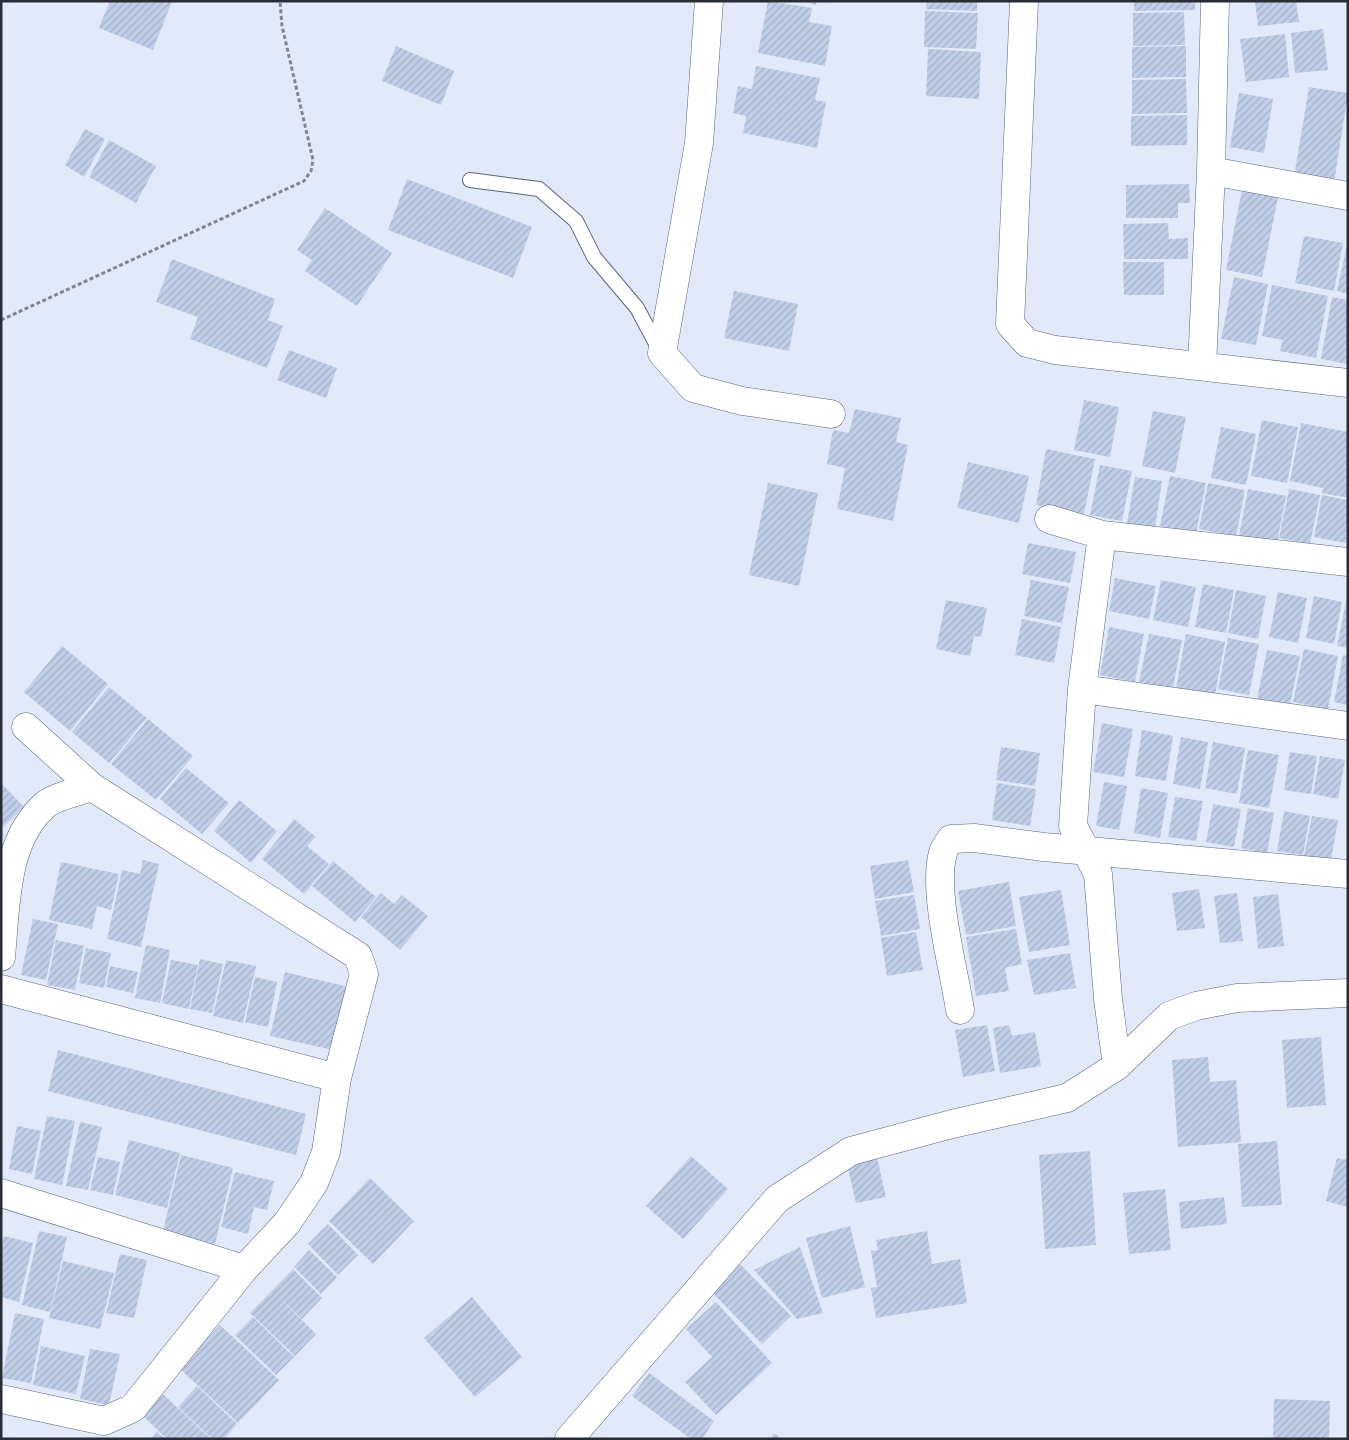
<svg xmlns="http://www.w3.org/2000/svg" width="1349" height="1440" viewBox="0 0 1349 1440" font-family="Spectral,serif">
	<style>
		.building { fill: url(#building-hatch) }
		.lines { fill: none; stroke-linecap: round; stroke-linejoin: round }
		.service-casing { stroke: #5a657b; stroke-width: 16 }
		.minor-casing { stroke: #5a657b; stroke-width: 29 }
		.path { stroke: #7f8592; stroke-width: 3; stroke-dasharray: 4 2.5; stroke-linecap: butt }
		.service { stroke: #fff; stroke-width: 14 }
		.minor { stroke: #fff; stroke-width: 28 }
	</style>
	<defs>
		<pattern id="building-hatch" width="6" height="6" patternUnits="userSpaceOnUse" patternTransform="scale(1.25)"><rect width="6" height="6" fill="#c1cee8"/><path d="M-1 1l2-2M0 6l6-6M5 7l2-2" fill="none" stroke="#a6b1c8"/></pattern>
	</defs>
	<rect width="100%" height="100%" fill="#e2eafa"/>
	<path class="building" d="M110,1H172L153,50L99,28Z
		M768,1L812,8L809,22L832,26L825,66L758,53Z
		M804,1H817L816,5Z
		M927,1H977V11L926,9Z
		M1134,1H1195V10L1134,11Z
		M1255,1H1296L1299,22L1258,26Z
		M925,11L978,13L976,49L924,47Z
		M1184,12L1185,45L1133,46V13Z
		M1323,29L1328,70L1295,73L1291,33Z
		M1285,34L1289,77L1246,82L1240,39Z
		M396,46L454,71L441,105L382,81Z
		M1186,46V77L1132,78V47Z
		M928,49L981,52L979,99L926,96Z
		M756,66L820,78L815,100L826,102L817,148L743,133L746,116L733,113L738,86L752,89Z
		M1186,79L1187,113L1132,114V80Z
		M1309,87L1348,93L1334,183L1294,177Z
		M1239,93L1273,99L1264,153L1230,147Z
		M1187,115V145L1131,146V116Z
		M85,129L105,139L84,177L65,165Z
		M109,140L156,166L136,203L89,177Z
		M407,179L532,227L513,278L388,230Z
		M1189,184L1190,203H1178V218H1126V185Z
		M1242,190L1278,197L1262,277L1226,270Z
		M325,208L392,253L357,306L305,271L312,260L297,250Z
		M1168,223L1169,239L1188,238V259H1124L1123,224Z
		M1304,236L1343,243L1334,291L1295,283Z
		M1347,245H1348V294L1337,291Z
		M172,259L275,299L268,320L283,326L267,368L190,339L198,317L156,302Z
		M1123,262H1164V295H1124Z
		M1234,277L1268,284L1256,345L1221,339Z
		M1272,285L1328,296L1316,358L1280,351L1283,340L1262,336Z
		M734,291L798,304L789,351L724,338Z
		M1332,297L1348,300V364L1321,359Z
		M289,350L337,368L326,398L277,380Z
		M1084,400L1119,407L1110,457L1074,450Z
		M855,409L901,418L896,442L908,445L893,521L837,509L845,468L827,464L833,430L849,433Z
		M1153,411L1186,417L1175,473L1142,466Z
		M1262,420L1298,427L1287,483L1251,476Z
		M1301,423L1348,432V498L1322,493L1323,488L1290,481Z
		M1221,427L1256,434L1246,485L1211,478Z
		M1046,449L1095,459L1084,514L1036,505Z
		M968,462L1029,476L1019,523L957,508Z
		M1100,465L1132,471L1122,521L1090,515Z
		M1170,476L1206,483L1196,533L1160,526Z
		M1135,477L1162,481L1155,528L1127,523Z
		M768,483L818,493L799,586L749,575Z
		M1208,483L1245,490L1236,536L1199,529Z
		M1248,489L1286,496L1277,543L1239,536Z
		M1289,489L1320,495L1310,544L1279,538Z
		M1322,495L1348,500L1346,543L1314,537Z
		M1028,543L1076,552L1070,583L1022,574Z
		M1115,578L1156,586L1149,619L1109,611Z
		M1031,580L1069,587L1062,623L1024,616Z
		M1161,580L1196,587L1188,627L1153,620Z
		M1203,584L1234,590L1226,633L1195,627Z
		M1236,590L1266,596L1258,639L1228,633Z
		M1278,592L1307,598L1298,643L1269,637Z
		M1314,596L1342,602L1334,644L1306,638Z
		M1347,597H1348V648L1337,646Z
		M946,600L987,608L981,637L974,636L970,656L936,649Z
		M1022,619L1061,627L1054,663L1015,655Z
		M1109,627L1144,634L1135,682L1100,675Z
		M1149,634L1182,640L1173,688L1139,682Z
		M1186,634L1225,642L1215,695L1176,688Z
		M1228,638L1259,644L1249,695L1218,689Z
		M62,646L108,684L70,731L24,692Z
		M1304,649L1338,656L1328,709L1293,702Z
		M1267,650L1300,656L1290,705L1257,699Z
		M1343,655L1348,656V705L1334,702Z
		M109,687L147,718L109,763L72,732Z
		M148,719L193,756L156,800L111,764Z
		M1102,723L1133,729L1124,777L1093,772Z
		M1142,730L1173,736L1166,781L1135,776Z
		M1181,737L1208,742L1200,789L1173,784Z
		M1213,742L1245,748L1237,794L1205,788Z
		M1001,747L1040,753L1035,786L996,780Z
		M1248,750L1279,755L1269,808L1239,803Z
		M1290,752L1317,756L1311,794L1284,790Z
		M1320,756L1345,760L1338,799L1313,794Z
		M186,768L229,803L202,834L160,799Z
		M1104,782L1127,786L1119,830L1096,826Z
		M1,783L24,807L1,829Z
		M997,783L1036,789L1030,826L992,820Z
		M1141,788L1168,793L1160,838L1134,833Z
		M1175,797L1203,801L1196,841L1168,837Z
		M239,800L277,831L251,863L214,831Z
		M1213,804L1241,809L1234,847L1206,842Z
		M1248,808L1274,813L1267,853L1241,848Z
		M1284,811L1310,816L1303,855L1277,851Z
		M1312,816L1338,820L1331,860L1304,856Z
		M294,819L316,837L307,846L329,864L304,894L262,859Z
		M143,860L159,864L141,947L107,939L122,870L140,874Z
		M908,860L914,892L875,899L870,866Z
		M333,861L376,897L355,922L312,886Z
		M61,862L119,874L111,910L97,906L92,929L49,920Z
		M1009,882L1016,926L966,935L958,891Z
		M1199,889L1205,928L1177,931L1172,893Z
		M1061,890L1070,945L1029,952L1019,897Z
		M381,893L394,904L402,895L428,916L400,950L361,917Z
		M1237,893L1243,941L1220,943L1214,896Z
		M1278,894L1284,946L1258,949L1253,897Z
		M914,895L920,929L881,936L875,901Z
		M33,919L58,924L46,980L21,975Z
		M1016,929L1022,964L1005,968L1009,991L976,996L966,937Z
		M916,932L923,970L887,976L881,938Z
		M56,940L84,946L75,990L47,985Z
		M146,945L170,950L160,1003L135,998Z
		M86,948L111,953L104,988L79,983Z
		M1070,953L1076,988L1034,995L1027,960Z
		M200,959L223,964L212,1013L190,1009Z
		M171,960L198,965L189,1009L162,1003Z
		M226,960L256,966L243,1023L213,1016Z
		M110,966L138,972L133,993L106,987Z
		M285,972L348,987L333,1050L270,1036Z
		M255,977L277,982L268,1027L245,1022Z
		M987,1025L995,1071L963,1077L955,1030Z
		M1009,1025L1012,1036L1035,1032L1041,1066L1000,1073L993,1028Z
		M1321,1037L1326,1105L1287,1108L1282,1040Z
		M58,1050L306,1114L296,1155L48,1091Z
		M1208,1057L1210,1082L1236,1080L1241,1142L1178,1147L1172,1060Z
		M47,1116L75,1121L62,1185L34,1179Z
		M80,1122L102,1127L88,1190L66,1186Z
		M17,1126L41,1131L32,1174L9,1169Z
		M129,1140L180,1153L167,1208L115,1195Z
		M1277,1141L1282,1205L1242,1207L1238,1144Z
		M1090,1151L1096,1245L1045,1249L1039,1155Z
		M181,1155L233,1168L215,1244L163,1231Z
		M691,1156L728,1189L683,1239L646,1206Z
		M98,1157L120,1162L113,1195L90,1190Z
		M877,1158L886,1197L856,1203L847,1165Z
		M1337,1158L1348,1160V1207L1326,1201Z
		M235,1172L274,1181L267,1210L254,1207L248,1234L221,1227Z
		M370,1178L414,1221L373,1264L329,1221Z
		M1165,1189L1171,1250L1129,1254L1123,1193Z
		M1224,1197L1227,1224L1181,1229L1179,1202Z
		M328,1224L358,1255L338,1275L308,1244Z
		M850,1226L865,1287L822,1298L806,1238Z
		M39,1231L67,1237L50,1312L22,1305Z
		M927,1231L932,1264L960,1259L967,1303L876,1318L871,1288L877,1287L871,1251L878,1250L876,1240Z
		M4,1236L33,1243L19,1302L1,1297V1247Z
		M800,1247L823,1313L797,1319L754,1270Z
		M309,1250L337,1277L321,1294L294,1267Z
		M120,1254L147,1260L134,1318L106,1313Z
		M63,1261L114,1273L100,1329L49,1318Z
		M739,1263L791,1316L762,1344L711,1291Z
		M293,1269L322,1298L302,1319L275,1293L316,1334L295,1356L250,1313Z
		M472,1297L522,1357L475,1397L424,1338Z
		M716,1302L772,1363L716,1415L685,1382L712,1357L686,1329Z
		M15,1313L44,1319L31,1383L2,1378Z
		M253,1317L294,1357L276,1375L235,1335Z
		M220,1325L279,1380L238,1423L179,1368Z
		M41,1346L85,1356L76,1394L33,1385Z
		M90,1349L120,1354L109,1405L80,1399Z
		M649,1373L714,1421L702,1439H691L632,1396Z
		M197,1386L237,1424L224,1439H212L178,1407Z
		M163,1394L211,1439H167L143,1416Z
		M1274,1399L1330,1401L1329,1439H1273Z
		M157,1432L165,1439H151Z
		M774,1433L782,1439H770Z"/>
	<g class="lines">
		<g class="service-casing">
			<path id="service" d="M470,180L539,189L576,221L594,257L637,308L660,351"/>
		</g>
		<g class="minor-casing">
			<path id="minor" d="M709,1L699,143L662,353L693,388L742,401L831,414
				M1024,1L1010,324L1027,343L1055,350L1348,383
				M1211,171L1348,196
				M1202,366L1211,171L1215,1
				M1049,519L1102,535L1348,562
				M1102,535L1082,689L1073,826L1098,874L1108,999L1117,1066
				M1082,689L1348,726
				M1,957C6,907 4,841 45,805C54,797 80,791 92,787
				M1,989L337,1078
				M960,1010C954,970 932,890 943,853C944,848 948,843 951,839L974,838L1044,847L1348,874
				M1,1193L244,1269
				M1,1399L104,1421L133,1408L244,1269L287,1223L314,1183L326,1152L337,1078L364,974L358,956L92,787L26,727
				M569,1439L777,1199L851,1151L952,1124L1067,1098L1117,1066L1169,1016L1196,1006L1237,998L1348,993"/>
		</g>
		<path class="path" d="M1,320L304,181L311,171L313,160L282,26L280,1"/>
		<use href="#service" class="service"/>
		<use href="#minor" class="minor"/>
	</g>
	<rect width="1349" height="1440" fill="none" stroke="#282c36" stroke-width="5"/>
</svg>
